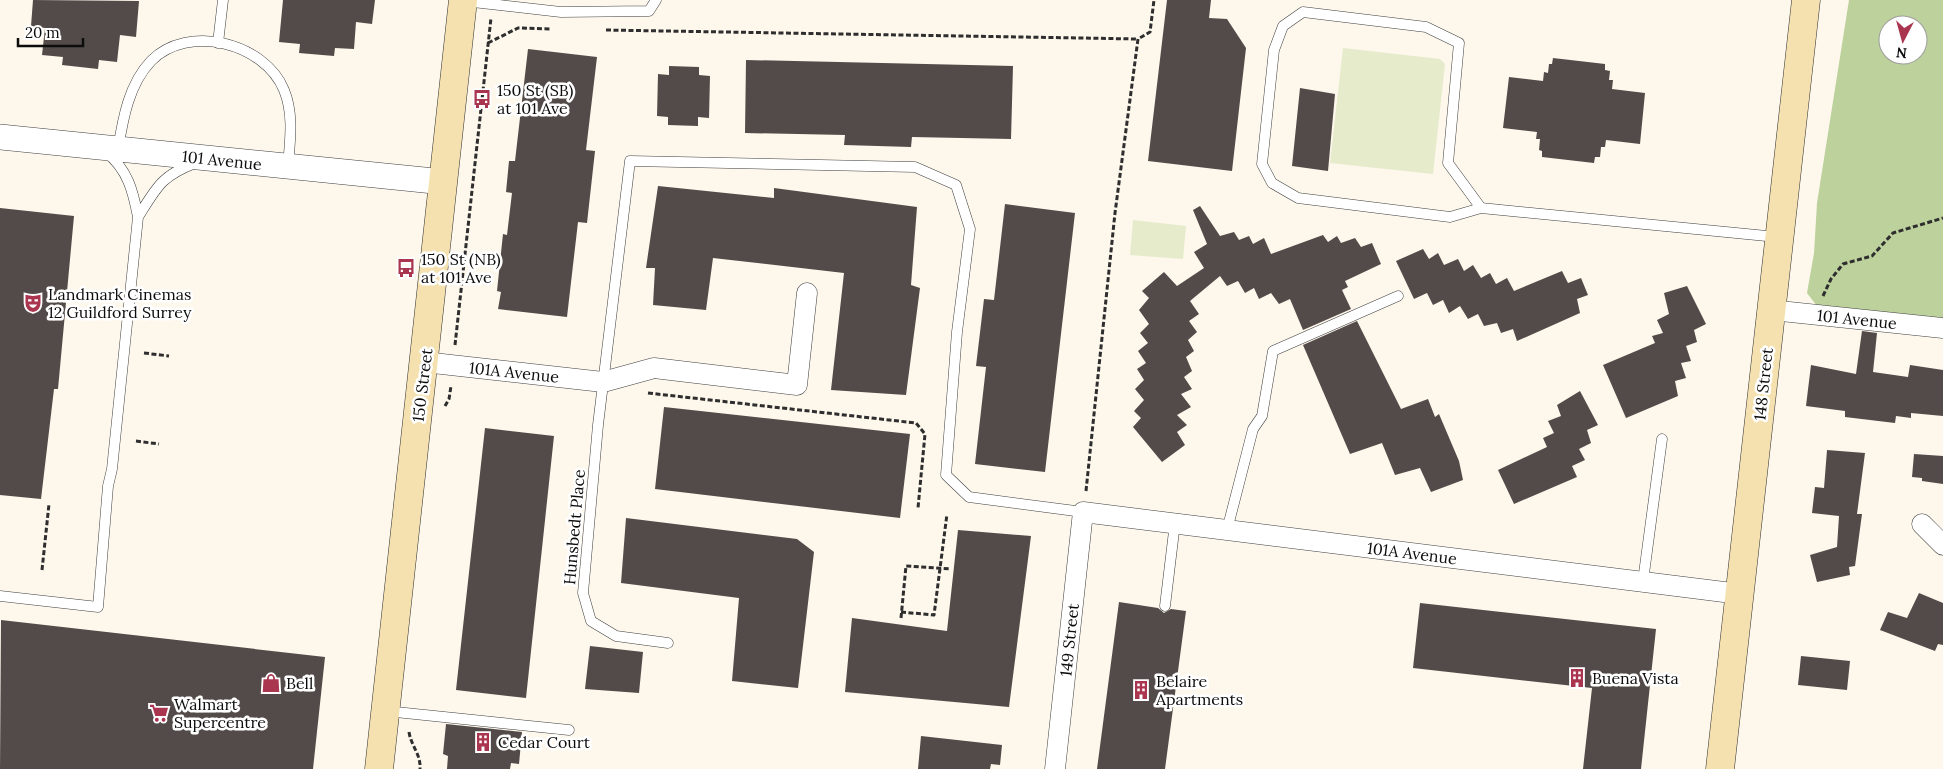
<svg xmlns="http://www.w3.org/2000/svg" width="1943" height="769" viewBox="0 0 1943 769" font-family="Lora,serif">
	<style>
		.forest { fill: #bdd19c; fill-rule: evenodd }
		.pitch { fill: #e6ebcb }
		.building { fill: #534b49 }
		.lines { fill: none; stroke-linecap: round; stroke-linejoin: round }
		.service-casing { stroke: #3f3f3f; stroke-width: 11 }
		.minor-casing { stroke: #3f3f3f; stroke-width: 21 }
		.tertiary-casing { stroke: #3f3f3f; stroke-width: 26 }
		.secondary-casing { stroke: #2e2e2e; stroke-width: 29 }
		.path { stroke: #2e2e2e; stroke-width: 3; stroke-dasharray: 5 2.5; stroke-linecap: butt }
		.service { stroke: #fff; stroke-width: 10 }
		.minor { stroke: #fff; stroke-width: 20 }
		.tertiary { stroke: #fff; stroke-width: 25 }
		.secondary { stroke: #f5e1af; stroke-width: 28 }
		.labels { text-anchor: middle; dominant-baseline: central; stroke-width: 5; stroke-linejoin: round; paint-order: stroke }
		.poi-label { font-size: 16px; fill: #0c0c0c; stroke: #fff; text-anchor: start }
		.street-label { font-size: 16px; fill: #0c0c0c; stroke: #fff }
	</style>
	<rect width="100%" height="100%" fill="#fdf7ec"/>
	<path class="forest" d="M1849,0H1943V323L1820,310L1807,293L1814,253L1817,203ZM1888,25H1918V55H1888Z"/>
	<path class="pitch" d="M1343,48L1440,59L1445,64L1433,174L1330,163Z
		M1133,220L1186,226L1183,259L1130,255Z"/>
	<path class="building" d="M33,0L139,1L136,37L120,35L117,62L99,60L98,69L62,65L63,57L42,55L45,28L31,26Z
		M283,0H375L372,24L356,22L354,49L335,48L334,56L299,53L300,44L279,42Z
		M1167,0H1211L1209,18L1227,19L1246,48L1232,171L1148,161Z
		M528,49L597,57L586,150L595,151L587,223L578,222L567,317L498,309L501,292L497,291L503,234L507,235L512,193L506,192L509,161H515Z
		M1553,58L1605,64V70L1610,71L1609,80H1613L1612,89L1645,93L1640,144L1606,140L1605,147H1601L1600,157H1595L1594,163L1542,157V151L1539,150L1540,139H1536L1537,132L1503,128L1509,77L1543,81L1544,72L1548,73L1549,64H1552Z
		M746,60L1013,66L1011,139L912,137L911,147L844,145L845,135L745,133Z
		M669,66L699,67V75L710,76L709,118L698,117V126L668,125V117L657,116L658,74L669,75Z
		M1300,88L1335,94L1328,171L1292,166Z
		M658,186L774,198V188L917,207L911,285L920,288L906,395L831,390L844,273L713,258L706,310L653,305L655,268H646Z
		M1005,204L1075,213L1045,472L975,464L986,367L976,366L984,299L994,300Z
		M1200,206L1220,236L1234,232L1239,240L1249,236L1253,244L1264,238L1271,254L1323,235L1328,242L1337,236L1341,243L1355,238L1361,247L1372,243L1381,264L1345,281L1348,287L1342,290L1351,309L1303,330L1290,299L1279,304L1271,293L1259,299L1254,288L1245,293L1238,281L1227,286L1220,276L1190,301L1199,314L1189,321L1197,332L1188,340L1194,351L1186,357L1192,371L1184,377L1192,389L1181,394L1191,407L1177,415L1187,425L1177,432L1185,445L1162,462L1133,427L1141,418L1134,411L1144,400L1135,389L1144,380L1137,369L1146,363L1138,351L1148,343L1140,333L1149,324L1139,310L1149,298L1142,291L1164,272L1177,286L1204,268L1194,252L1207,244L1193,210Z
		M0,208L74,216L58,389H54L41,499L0,495Z
		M1423,249L1429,259L1438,253L1444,265L1458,259L1464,271L1473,265L1481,278L1490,273L1496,284L1507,278L1514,291L1562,271L1568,283L1581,278L1588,295L1577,299L1580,313L1517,341L1513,329L1501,333L1497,323L1484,326L1478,314L1468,319L1460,306L1449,313L1443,300L1433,305L1427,293L1414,299L1396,261Z
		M1687,286L1706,324L1694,330L1697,342L1686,346L1691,361L1681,363L1686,378L1675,381L1678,396L1626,418L1603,365L1655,343L1652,336L1663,333L1657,320L1669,314L1664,293Z
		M1357,321L1401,409L1428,399L1435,417L1439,414L1459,461L1463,480L1431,492L1420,468L1395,475L1382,443L1350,454L1303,345Z
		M1862,331L1877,333L1873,372L1908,377L1910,365L1943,370V416L1911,413V418L1896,416L1895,423L1845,417V411L1806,406L1811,365L1856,374Z
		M1580,391L1598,425L1587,430L1591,443L1579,449L1585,460L1572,466L1577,477L1514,504L1498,470L1547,447L1543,438L1554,433L1548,421L1561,416L1557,405Z
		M664,407L910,434L900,518L655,489Z
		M485,428L554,436L526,698L456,690Z
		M1827,450L1865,453L1857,514H1862L1855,566L1849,567L1850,575L1817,582L1810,555L1837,547L1839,516L1812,513L1815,487L1824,488Z
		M1914,454L1943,456V484L1922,481V478L1912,477Z
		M626,518L797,539L814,552L798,688L732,681L739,598L621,583Z
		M958,530L1031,536L1009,707L845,692L852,618L947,631Z
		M1919,593L1943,603V645L1938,644L1935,651L1880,630L1888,612L1907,618Z
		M1119,602L1158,608L1164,613L1171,609L1186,611L1165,769H1097Z
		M1420,603L1656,629L1641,769H1583L1592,688L1413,668Z
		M1,620L325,657L313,769H0Z
		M590,646L643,652L639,693L585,689Z
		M1801,656L1850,661L1847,690L1798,685Z
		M446,724L522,732L519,764L511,763L510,769H447L448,756L443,754Z
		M921,736L1002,745L1000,765L991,764L990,769H918Z"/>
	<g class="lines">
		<g class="service-casing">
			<path id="service" d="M464,1L561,12L649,11L656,0
				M218,43L223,0
				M118,149C123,118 129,84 151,61C188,23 265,43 284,90C294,114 290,141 288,166
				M1481,208L1448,163L1459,43L1426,27L1303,12L1283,26L1274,50L1262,164L1272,183L1298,198L1450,217L1481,208L1777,237
				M138,217C157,187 161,176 195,163
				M1227,530L1253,429L1262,416L1273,351L1398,296
				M1643,581L1662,439
				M0,596L98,607L108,486L112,469L138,217C133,191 128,170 106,152
				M1165,606L1175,523
				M668,643L616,636L591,621L583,593L598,425L630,161L915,167L956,185L970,229L957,332L946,475L969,497L1083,512
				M386,711L569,730"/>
		</g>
		<g class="minor-casing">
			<path id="minor" d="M1771,310L1943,328
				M424,362L603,382L654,368L797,385L807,293
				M1922,524L1943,545
				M1055,769L1083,512L1740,594"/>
		</g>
		<g class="tertiary-casing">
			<path id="tertiary" d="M0,137L444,182"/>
		</g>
		<g class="secondary-casing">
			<path id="secondary" d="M379,769L463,0
				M1720,769L1806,0"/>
		</g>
		<path class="path" d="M606,30L1138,39
			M488,43L518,28L550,29
			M1823,296L1831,279L1843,264L1872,256L1893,233L1943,218
			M455,345L491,18
			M144,353L169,356
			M648,393L916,423L925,434L918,508
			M445,406L449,399L451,386
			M136,441L159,444
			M1086,491L1115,213L1138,39L1150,32L1154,0
			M42,570L49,504
			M901,612L934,615L947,514
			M901,618L906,566L951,569
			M409,732C411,746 421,754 420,769"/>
		<use href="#service" class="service"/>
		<use href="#minor" class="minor"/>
		<use href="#tertiary" class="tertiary"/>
		<use href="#secondary" class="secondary"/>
	</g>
	<defs>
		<g id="bus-bare" transform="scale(1.5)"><path d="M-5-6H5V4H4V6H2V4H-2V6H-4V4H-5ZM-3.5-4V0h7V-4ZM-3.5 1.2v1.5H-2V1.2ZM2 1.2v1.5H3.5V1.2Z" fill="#aa354f" stroke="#fff" stroke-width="2.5" paint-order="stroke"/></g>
		<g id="theatre-bare" transform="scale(1.5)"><path d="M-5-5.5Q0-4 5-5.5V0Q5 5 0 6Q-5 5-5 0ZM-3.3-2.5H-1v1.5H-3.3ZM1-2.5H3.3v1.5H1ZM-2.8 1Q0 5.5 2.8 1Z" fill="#aa354f" stroke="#fff" stroke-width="2.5" paint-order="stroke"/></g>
		<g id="building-bare" transform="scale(1.5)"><path d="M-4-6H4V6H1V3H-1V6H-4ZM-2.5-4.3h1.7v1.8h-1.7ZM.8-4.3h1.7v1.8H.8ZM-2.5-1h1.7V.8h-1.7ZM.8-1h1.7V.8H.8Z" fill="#aa354f" stroke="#fff" stroke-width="2.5" paint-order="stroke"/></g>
		<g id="shop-bare" transform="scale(1.5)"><path d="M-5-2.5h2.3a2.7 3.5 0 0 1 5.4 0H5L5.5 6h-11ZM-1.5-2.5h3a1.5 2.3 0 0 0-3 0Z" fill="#aa354f" stroke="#fff" stroke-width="2.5" paint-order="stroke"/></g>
		<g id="supermarket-bare" transform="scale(1.5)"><path d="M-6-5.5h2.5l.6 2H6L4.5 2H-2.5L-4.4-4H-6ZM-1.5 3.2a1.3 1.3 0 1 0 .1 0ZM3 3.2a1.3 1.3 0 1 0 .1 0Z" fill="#aa354f" stroke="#fff" stroke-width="2.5" paint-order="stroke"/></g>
	</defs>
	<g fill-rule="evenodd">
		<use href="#bus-bare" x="482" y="99"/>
		<use href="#bus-bare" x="406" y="268"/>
		<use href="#theatre-bare" x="33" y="303"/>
		<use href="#building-bare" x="1577" y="678"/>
		<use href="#shop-bare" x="271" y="683"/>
		<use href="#building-bare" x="1141" y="690"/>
		<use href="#supermarket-bare" x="159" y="713"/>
		<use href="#building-bare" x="483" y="742"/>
	</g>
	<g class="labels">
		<g class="poi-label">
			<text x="497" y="90">150 St (SB)<tspan x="497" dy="18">at 101 Ave</tspan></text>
			<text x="421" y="259">150 St (NB)<tspan x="421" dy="18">at 101 Ave</tspan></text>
			<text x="48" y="294">Landmark Cinemas<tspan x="48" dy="18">12 Guildford Surrey</tspan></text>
			<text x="1592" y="678">Buena Vista</text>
			<text x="1156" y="681">Belaire<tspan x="1156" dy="18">Apartments</tspan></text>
			<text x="286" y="683">Bell</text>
			<text x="174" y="704">Walmart<tspan x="174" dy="18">Supercentre</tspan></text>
			<text x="498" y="742">Cedar Court</text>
		</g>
		<g class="street-label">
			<text transform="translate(222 160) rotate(6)">101 Avenue</text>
			<text transform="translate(1857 319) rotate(6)">101 Avenue</text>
			<text transform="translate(514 372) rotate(6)">101A Avenue</text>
			<text transform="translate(1763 384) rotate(-84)">148 Street</text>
			<text transform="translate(422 385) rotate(-83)">150 Street</text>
			<text transform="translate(574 527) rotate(-85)">Hunsbedt Place</text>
			<text transform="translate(1412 553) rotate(7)">101A Avenue</text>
			<text transform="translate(1069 640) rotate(-84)">149 Street</text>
		</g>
	</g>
	<g transform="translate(1903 40) rotate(186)"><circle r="24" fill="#ffffff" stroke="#9e9e9e"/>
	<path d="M0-4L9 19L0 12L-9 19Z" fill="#aa354f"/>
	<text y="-8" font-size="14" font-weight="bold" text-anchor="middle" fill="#0c0c0c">N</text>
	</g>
	<path d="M18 38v8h65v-8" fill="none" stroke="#0c0c0c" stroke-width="2.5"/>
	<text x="25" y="38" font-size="15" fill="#0c0c0c" stroke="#ffffff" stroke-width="4" paint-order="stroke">20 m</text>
</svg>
